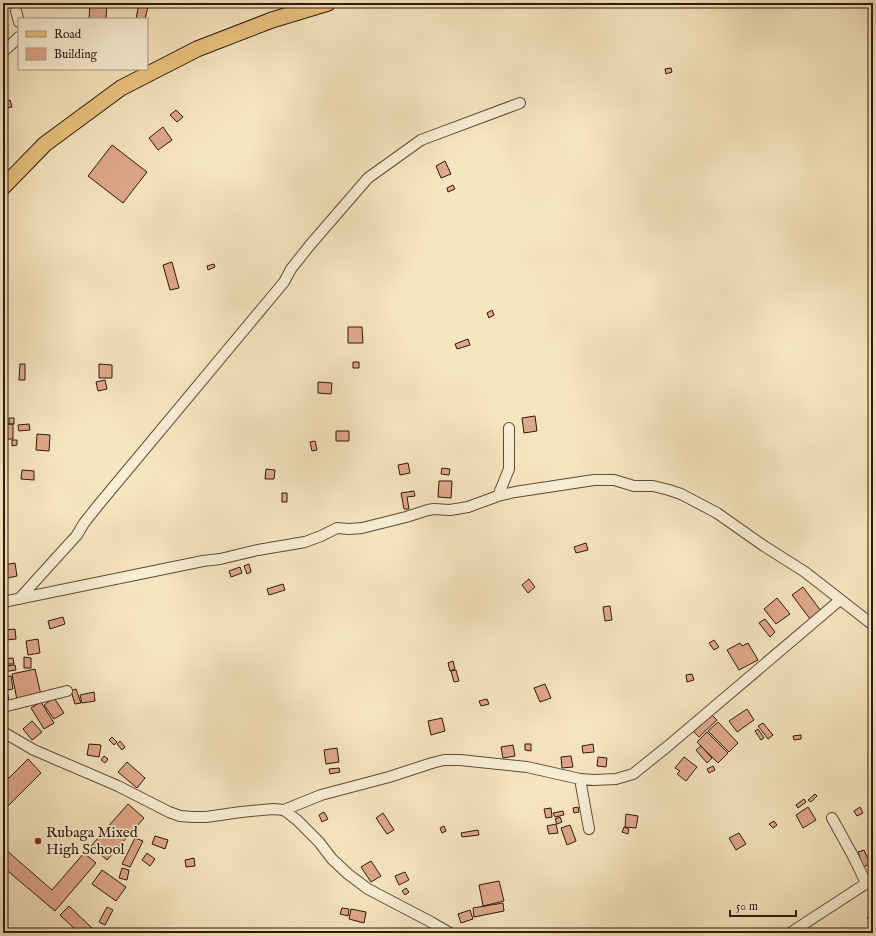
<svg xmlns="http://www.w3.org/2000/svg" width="876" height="936" viewBox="0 0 876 936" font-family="'IM FELL English',serif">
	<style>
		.building { fill: #e0a88b; stroke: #2c180e }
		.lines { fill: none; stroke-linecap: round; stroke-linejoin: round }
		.street-casing { stroke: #5e4c3a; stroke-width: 12 }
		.primary-casing { stroke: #2c180e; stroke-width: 17 }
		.street { stroke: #f9efd5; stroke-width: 10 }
		.primary { stroke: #ebc380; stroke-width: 15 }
		.poi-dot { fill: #8f2418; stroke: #f9efd5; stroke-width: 1.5 }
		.labels { text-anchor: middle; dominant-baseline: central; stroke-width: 3.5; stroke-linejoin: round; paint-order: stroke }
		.poi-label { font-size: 15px; fill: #2c180e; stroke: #f9efd5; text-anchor: start }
	</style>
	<rect width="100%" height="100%" fill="#f6e6bf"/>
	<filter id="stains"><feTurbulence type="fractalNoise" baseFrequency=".005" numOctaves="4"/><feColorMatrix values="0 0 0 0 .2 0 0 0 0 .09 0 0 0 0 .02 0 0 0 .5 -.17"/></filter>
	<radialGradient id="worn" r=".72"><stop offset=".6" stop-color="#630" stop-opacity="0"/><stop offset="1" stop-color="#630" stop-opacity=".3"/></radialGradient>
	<path class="building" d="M90,3H107L106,19H89Z
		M139,3H149L145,19H136Z
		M671,68L672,72L666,74L665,69Z
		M10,100L12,107L3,109V102Z
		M176,110L183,117L177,122L170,115Z
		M163,127L172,140L158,150L149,138Z
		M112,145L147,172L123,203L88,176Z
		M445,161L451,174L441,178L436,166Z
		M453,185L455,189L448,192L447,188Z
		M172,262L179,288L170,290L163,265Z
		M214,264L215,267L208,270L207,266Z
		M492,310L494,315L489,318L487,313Z
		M348,327H362L363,343H348Z
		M468,339L470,345L457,349L455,344Z
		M353,362H359V368H353Z
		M20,364H25V380H19Z
		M99,364L112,365V378H99Z
		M105,380L107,389L98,391L96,382Z
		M318,382L332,383L331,394L318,393Z
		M535,416L537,431L524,433L522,418Z
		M9,418H14V424H9Z
		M3,424H13V439H3Z
		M29,424L30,430L19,431L18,425Z
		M336,431H349V441H336Z
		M37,434L50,435L49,451L36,450Z
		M12,440H17V445L12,446Z
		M315,441L317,450L312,451L310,442Z
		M408,463L410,473L400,475L398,465Z
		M442,468L450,469L449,475L441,474Z
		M266,469L275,470L274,479H265Z
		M22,470L34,471V480L21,479Z
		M439,481H452L451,498L438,497Z
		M414,491L415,496L407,497L409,509H404L401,493Z
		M282,493H287V502H282Z
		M586,543L588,550L576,553L574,547Z
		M15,563L17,576L3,579V565Z
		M249,564L251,572L247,574L244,566Z
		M240,567L242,573L231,577L229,571Z
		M529,579L535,587L528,593L522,585Z
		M283,584L285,590L269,595L267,589Z
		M803,587L821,611L810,619L792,595Z
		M777,598L790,614L776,624L764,609Z
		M610,606L612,620L605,621L603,607Z
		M63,617L65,624L50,629L48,621Z
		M765,619L775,632L770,637L759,623Z
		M15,629L16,639L6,640L4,630Z
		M38,639L40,653L28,655L26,641Z
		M714,640L719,647L714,650L709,643Z
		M740,643L742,646L748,643L758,660L739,670L727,650Z
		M24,657L31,658V668H24Z
		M13,658L14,664H3V659Z
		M453,661L455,669L450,671L448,663Z
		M15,665L16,670L3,672V666Z
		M35,669L41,695L17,700L12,674Z
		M456,670L459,681L454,682L451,671Z
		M692,674L694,680L687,682L686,675Z
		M11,676L13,689L3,691V677Z
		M545,684L551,698L540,702L534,688Z
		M76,689L81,703L75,704L71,691Z
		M94,692L95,701L82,703L80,695Z
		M8,695L9,702L3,703V696Z
		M54,698L64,713L54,719L44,705Z
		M487,699L489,704L481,706L479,701Z
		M41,702L54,723L44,729L31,708Z
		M747,709L754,720L737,732L729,721Z
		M711,714L717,720L699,737L693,731Z
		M442,718L445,731L431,735L428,721Z
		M32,721L42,732L32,740L23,729Z
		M718,722L738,743L729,752L708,731Z
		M763,723L773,735L768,739L758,726Z
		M758,729L764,738L761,740L755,731Z
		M707,732L728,753L718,763L697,742Z
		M801,735V739L794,740L793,736Z
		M112,737L117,742L114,745L109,740Z
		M120,741L125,747L122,750L117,744Z
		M89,744L101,745L99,757L87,755Z
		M525,744H531V751L525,750Z
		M593,744L594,752L583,753L582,746Z
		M513,745L515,756L503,758L501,747Z
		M701,746L712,758L707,763L696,750Z
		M337,748L339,762L326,764L324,750Z
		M104,756L108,759L105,763L101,760Z
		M571,756L573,767L562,768L561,757Z
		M598,757L607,758L606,767L597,766Z
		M684,757L697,767L686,781L677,774L680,771L675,768Z
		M28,759L41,773L3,811V772L9,778Z
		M127,762L145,778L137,788L118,772Z
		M713,766L715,770L709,773L707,769Z
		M339,768L340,772L330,774L329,769Z
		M815,794L817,796L811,802L808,800Z
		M804,799L806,802L798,808L796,805Z
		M128,804L144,818L107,860L91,846Z
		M578,807L579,812L574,813L573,808Z
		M808,807L816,820L803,828L796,815Z
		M860,807L863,813L857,816L854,811Z
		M551,808L552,817L546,818L544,809Z
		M563,811L564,815L555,817L553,813Z
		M324,812L328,819L322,822L319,815Z
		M383,813L394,830L387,834L376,818Z
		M626,814L638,816L636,828L625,827Z
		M560,817L562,822L557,824L555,819Z
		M774,821L777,825L773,828L769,824Z
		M556,824L558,833L549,834L547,826Z
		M570,825L576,841L567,845L561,828Z
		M444,826L446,831L442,833L440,828Z
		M624,827L629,829L628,834L622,832Z
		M478,830L479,835L462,837L461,833Z
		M739,833L746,844L736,850L729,838Z
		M155,836L168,840L165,849L152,844Z
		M135,838L143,841L130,867L122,864Z
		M6,850L52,890L84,853L96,863L55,911L3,867V851L4,852Z
		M864,850L870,864L863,867L858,852Z
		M147,853L155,859L150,866L142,860Z
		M194,858L195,866L186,867L185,860Z
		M371,861L381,876L371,882L361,867Z
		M122,868L129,870L127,880L119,878Z
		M102,870L126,887L116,901L92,884Z
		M405,872L409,880L399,885L395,876Z
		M499,881L504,901L483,906L479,885Z
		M406,888L409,892L405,895L402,891Z
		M503,903L504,911L474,917L473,908Z
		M69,906L93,929L89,933H79L60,915Z
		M107,907L113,910L105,925L99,922Z
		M342,908L349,909L348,916L340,914Z
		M351,909L366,912L364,923L349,919Z
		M470,910L473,919L461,923L458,914Z
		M873,913V924L867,918Z
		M94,928L101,933H90Z"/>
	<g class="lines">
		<g class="street-casing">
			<path id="street" d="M16,11L19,22
				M3,52L19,37
				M498,496L509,469V428
				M19,599L77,535L84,523L100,503L284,282L291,269L310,245L368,178L421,140L520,103
				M3,602L203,561L220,559L258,550L305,542L321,536L337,528L349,529L362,528L406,517L428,510L434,509L450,510L468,507L498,496L515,492L594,480H614L634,486H653L669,490L681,494L717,513L764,546L805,572L873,625
				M3,707L67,691
				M3,732L34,750L118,786L169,812L180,816L193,817H206L241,812L273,809L284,810L297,820L319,842L332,859L348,874L368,889L431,922L450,933
				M580,779L589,829
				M284,810L321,795L389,777L432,763L444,760H460L527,767L580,779L594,780L616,779L633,774L668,746L840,600
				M832,818L853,856L866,883
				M790,933L873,879"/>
		</g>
		<g class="primary-casing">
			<path id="primary" d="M3,187L45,144L121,88L197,49L272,20L328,3"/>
		</g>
		<use href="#street" class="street"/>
		<use href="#primary" class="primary"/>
	</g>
	<circle class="poi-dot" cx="38" cy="841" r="4"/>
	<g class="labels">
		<g class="poi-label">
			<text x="46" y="832">Rubaga Mixed<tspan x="46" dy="17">High School</tspan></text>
		</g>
	</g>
	<rect width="876" height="936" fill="none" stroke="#f6e6bf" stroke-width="16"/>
	<rect x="4" y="4" width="868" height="928" fill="none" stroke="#2c180e" stroke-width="2"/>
	<rect x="8" y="8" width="860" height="920" fill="none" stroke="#2c180e"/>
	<rect x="18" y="18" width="130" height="52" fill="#f9efd5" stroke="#a79985"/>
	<rect x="26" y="31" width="20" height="6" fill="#ebc380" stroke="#a79985"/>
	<text x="54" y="38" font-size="12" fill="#2c180e">Road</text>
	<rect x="26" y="48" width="20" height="12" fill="#e0a88b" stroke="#a79985"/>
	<text x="54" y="58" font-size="12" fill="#2c180e">Building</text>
	<path d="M730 910v6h66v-6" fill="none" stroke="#2c180e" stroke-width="2"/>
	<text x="736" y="910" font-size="12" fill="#2c180e" stroke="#f9efd5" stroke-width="3" paint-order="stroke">50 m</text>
	<rect width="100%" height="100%" filter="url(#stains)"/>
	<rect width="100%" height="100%" fill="url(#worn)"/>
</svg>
